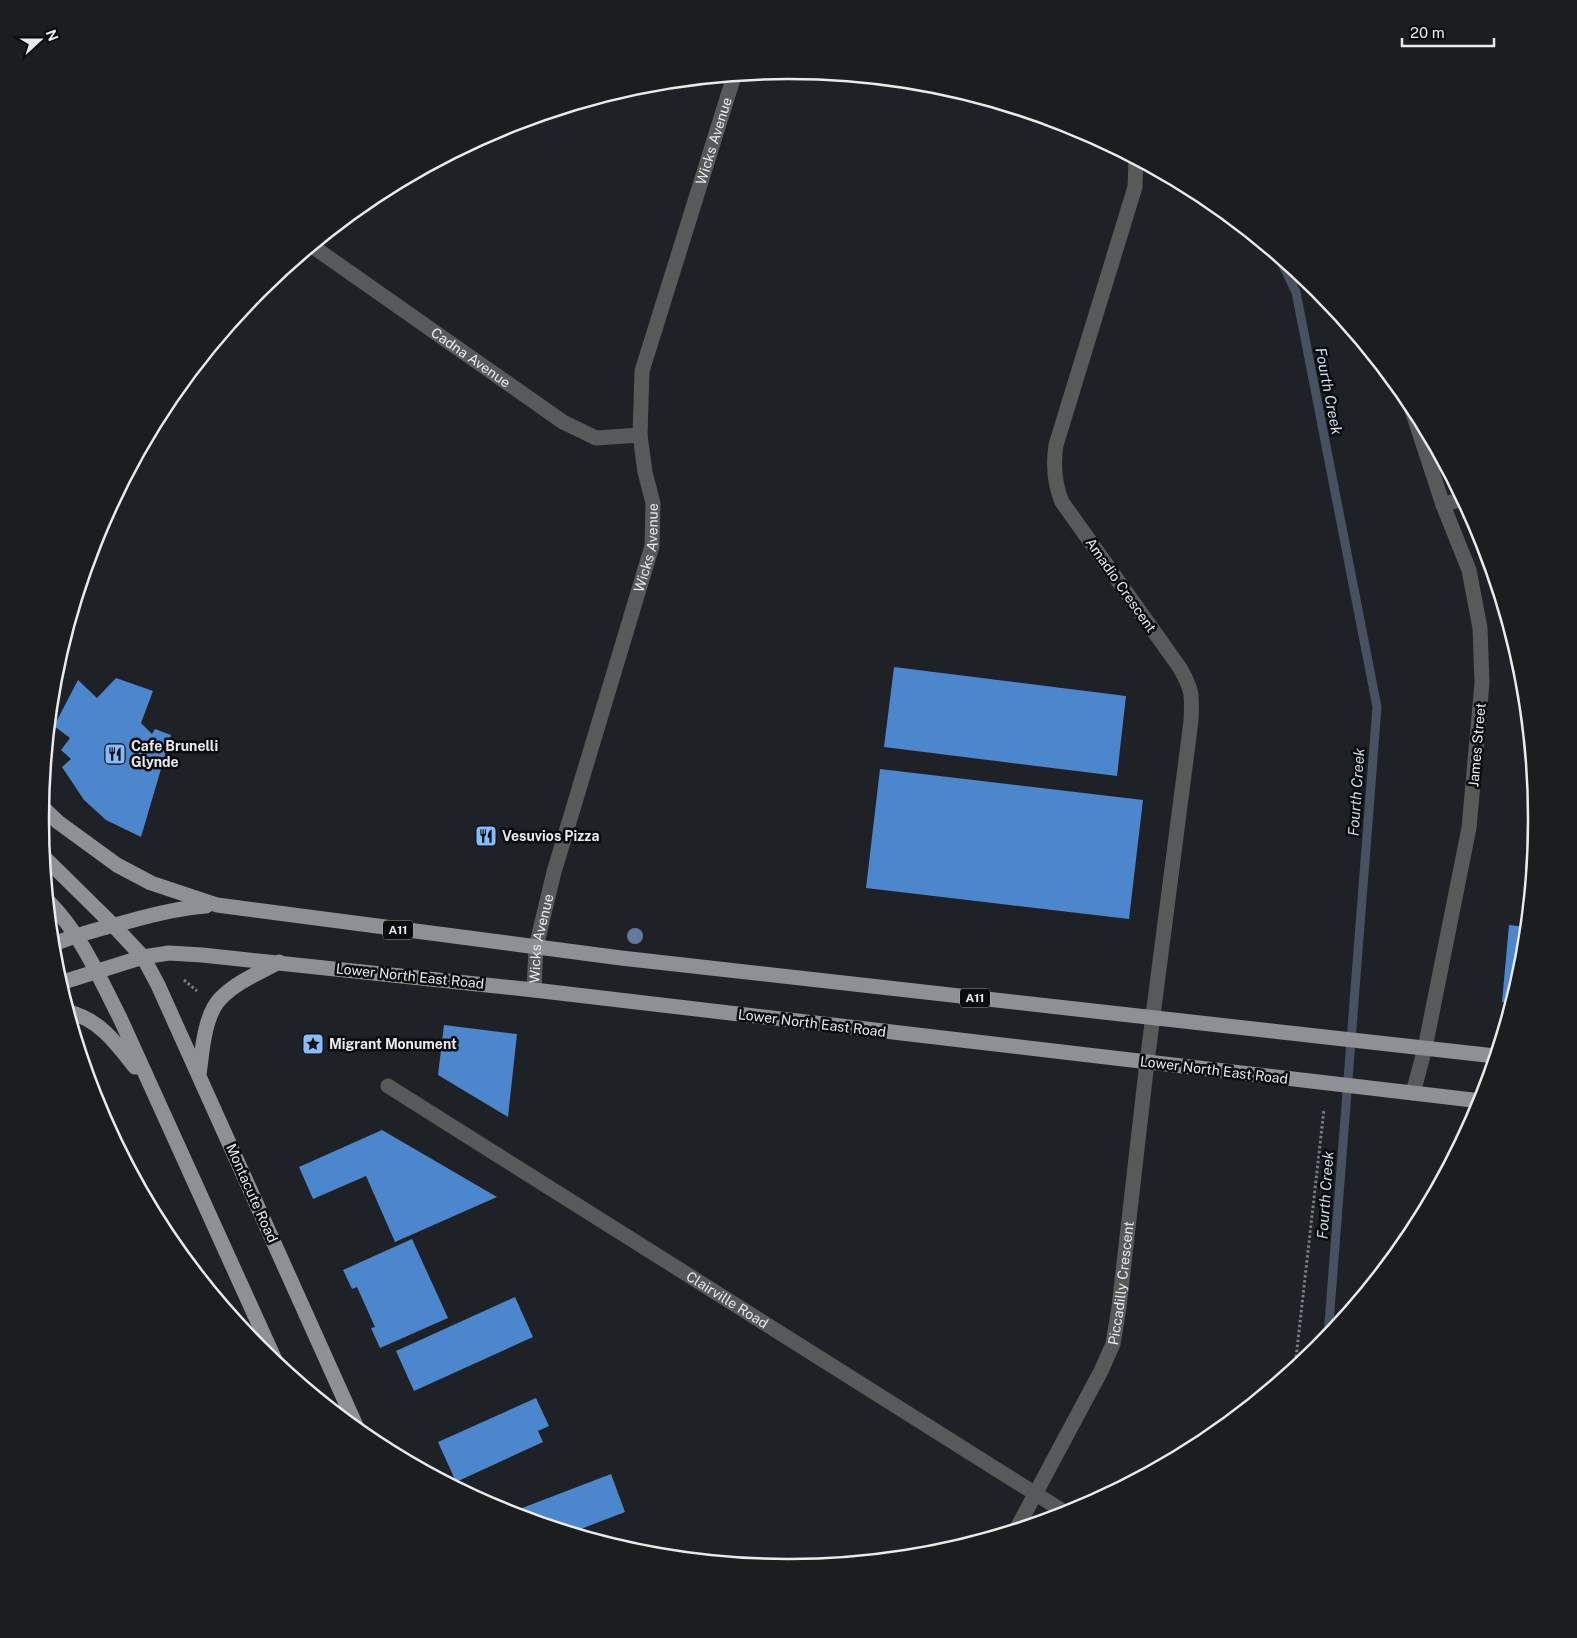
<svg xmlns="http://www.w3.org/2000/svg" width="1577" height="1638" viewBox="0 0 1577 1638" font-family="'Public Sans',sans-serif">
	<style>
		.lines { fill: none; stroke-linecap: round; stroke-linejoin: round }
		.stream { stroke: #475161; stroke-width: 9 }
		.building { fill: #4c86cc }
		.path { stroke: #7a7d81; stroke-width: 3; stroke-dasharray: 2.5 2.5; stroke-linecap: butt }
		.minor { stroke: #57595b; stroke-width: 15 }
		.major { stroke: #8d9095; stroke-width: 15 }
		.tree { fill: #627b9c }
		.labels { text-anchor: middle; dominant-baseline: central; stroke-width: 5; stroke-linejoin: round; paint-order: stroke }
		.shield { fill: #090b0d; stroke: #a5a7aa; stroke-width: 1 }
		.shield-label { font-size: 12px; font-weight: bold; fill: #e8eaed }
		.street-label { font-size: 14px; fill: #e8eaed; stroke: #090b0d }
		.poi-label { font-size: 14px; font-weight: bold; fill: #e8eaed; stroke: #090b0d; text-anchor: start }
		.water-label { font-size: 15px; font-style: italic; fill: #cddbee; stroke: #090b0d }
		.rim { fill: none; stroke: #e8eaed; stroke-width: 2.5 }
	</style>
	<rect width="100%" height="100%" fill="#1e2125"/>
	<g class="lines">
		<path class="stream" d="M1280,259L1296,292L1377,707L1328,1336"/>
	</g>
	<path class="building" d="M894,667L1126,696L1117,776L884,747Z
		M116,678L153,691L141,723L152,734L155,729L171,735L141,837L106,820L84,800L62,767L71,759L61,750L70,738L54,726L78,680L97,698Z
		M880,769L1143,800L1129,919L866,888Z
		M1509,925L1526,927L1523,965L1511,1003L1502,1002Z
		M444,1025L517,1034L508,1117L438,1075Z
		M382,1130L497,1197L395,1242L366,1176L313,1199L299,1167Z
		M412,1239L448,1318L380,1348L371,1328L375,1327L357,1287L352,1289L343,1270Z
		M515,1297L533,1337L414,1391L396,1351Z
		M536,1398L549,1426L538,1431L543,1442L456,1482L438,1442Z
		M611,1474L625,1512L573,1532L509,1513Z"/>
	<g class="lines">
		<path class="path" d="M184,980L197,991
			M1295,1367L1324,1109"/>
		<g class="minor">
			<path id="s1" d="M312,246L563,422L596,438L640,435"/>
			<path d="M1409,401L1443,505L1469,570L1480,628L1482,683L1469,828L1425,1048L1413,1093"/>
			<path d="M1443,505L1462,499"/>
			<path id="s2" d="M534,990L536,947L554,872L652,546L653,503L645,472L640,435L642,371L734,76"/>
			<path id="s3" d="M388,1086L1066,1513"/>
			<path id="s4" d="M1017,1528L1101,1371L1113,1344L1119,1307L1147,1062L1191,721C1192,695 1193,691 1180,668L1062,502C1054,483 1053,465 1056,445L1135,187L1136,160"/>
		</g>
		<path class="major" d="M41,806L58,822L117,865L151,883L217,905L621,958L1495,1056
			M44,857L113,925L143,957L158,985L358,1430
			M48,901C81,934 99,977 120,1018L276,1362
			M52,945C77,934 104,928 130,921C155,914 180,908 206,906
			M60,983L143,957L169,953L202,955L534,990L1481,1101
			M69,1012C100,1020 116,1043 135,1067
			M199,1075C202,1053 204,1016 220,999C236,982 259,973 279,962"/>
	</g>
	<circle class="tree" cx="635" cy="936" r="8"/>
	<defs>
		<g id="restaurant-square" transform="scale(1.125)"><rect x="-9" y="-9" width="18" height="18" rx="4" fill="#87bbfb" stroke="#090b0d"/><path d="M-5-6h1v4h1v-4h1v4h1v-4h1v5L-1.5 .5V6h-2V.5L-5-1ZM5-6V6H3V1.5H1.5Q1.5-4 5-6Z" fill="#111"/></g>
		<g id="sight-square" transform="scale(1.125)"><rect x="-9" y="-9" width="18" height="18" rx="4" fill="#87bbfb" stroke="#090b0d"/><path d="M0-6L1.8-2.2L6-1.7L2.9 1.2L3.7 5.4L0 3.3L-3.7 5.4L-2.9 1.2L-6-1.7L-1.8-2.2Z" fill="#111"/></g>
	</defs>
	<g fill-rule="evenodd">
		<use href="#restaurant-square" x="115" y="754"/>
		<use href="#restaurant-square" x="486" y="836"/>
		<use href="#sight-square" x="313" y="1044"/>
	</g>
	<g class="labels">
		<g class="shield">
			<rect x="383" y="920.5" width="30" height="19" rx="4"/>
			<rect x="960" y="988.5" width="30" height="19" rx="4"/>
		</g>
		<g class="shield-label">
			<text x="398" y="930">A11</text>
			<text x="975" y="998">A11</text>
		</g>
		<g class="street-label">
			<text stroke="none"><textPath href="#s2" startOffset="878">Wicks Avenue</textPath></text>
			<text stroke="none"><textPath href="#s1" startOffset="194">Cadna Avenue</textPath></text>
			<text stroke="none"><textPath href="#s2" startOffset="458">Wicks Avenue</textPath></text>
			<text transform="translate(1121 585) rotate(55)">Amadio Crescent</text>
			<text transform="translate(1477 745) rotate(-85)">James Street</text>
			<text stroke="none"><textPath href="#s2" startOffset="52">Wicks Avenue</textPath></text>
			<text transform="translate(410 976) rotate(6)">Lower North East Road</text>
			<text transform="translate(812 1023) rotate(7)">Lower North East Road</text>
			<text transform="translate(1214 1070) rotate(7)">Lower North East Road</text>
			<text transform="translate(252 1193) rotate(66)">Montacute Road</text>
			<text stroke="none"><textPath href="#s4" startOffset="269">Piccadilly Crescent</textPath></text>
			<text stroke="none"><textPath href="#s3" startOffset="401">Clairville Road</textPath></text>
		</g>
		<g class="poi-label">
			<text x="131" y="746">Cafe Brunelli<tspan x="131" dy="16">Glynde</tspan></text>
			<text x="502" y="836">Vesuvios Pizza</text>
			<text x="329" y="1044">Migrant Monument</text>
		</g>
		<g class="water-label">
			<text transform="translate(1329 391) rotate(79)">Fourth Creek</text>
			<text transform="translate(1356 792) rotate(-86)">Fourth Creek</text>
			<text transform="translate(1325 1195) rotate(-86)">Fourth Creek</text>
		</g>
	</g>
	<path d="M0 0H1577V1638H0ZM788 79H789A739 739 0 0 1 1528 818V820A739 739 0 0 1 789 1559H788A739 739 0 0 1 49 820V818A739 739 0 0 1 788 79Z" fill="#1b1d1f" fill-rule="evenodd"/>
	<path class="rim" d="M788 79H789A739 739 0 0 1 1528 818V820A739 739 0 0 1 789 1559H788A739 739 0 0 1 49 820V818A739 739 0 0 1 788 79Z"/>
	<g transform="translate(40 40) rotate(69)" stroke="#090b0d" stroke-width="4" paint-order="stroke">
	<path d="M0-4L9 19L0 12L-9 19Z" fill="#e8eaed"/>
	<text y="-8" font-size="14" font-weight="bold" text-anchor="middle" fill="#e8eaed">N</text>
	</g>
	<path d="M1402 38v8h92v-8" fill="none" stroke="#e8eaed" stroke-width="2.5"/>
	<text x="1410" y="38" font-size="15" fill="#e8eaed" stroke="#090b0d" stroke-width="4" paint-order="stroke">20 m</text>
</svg>
